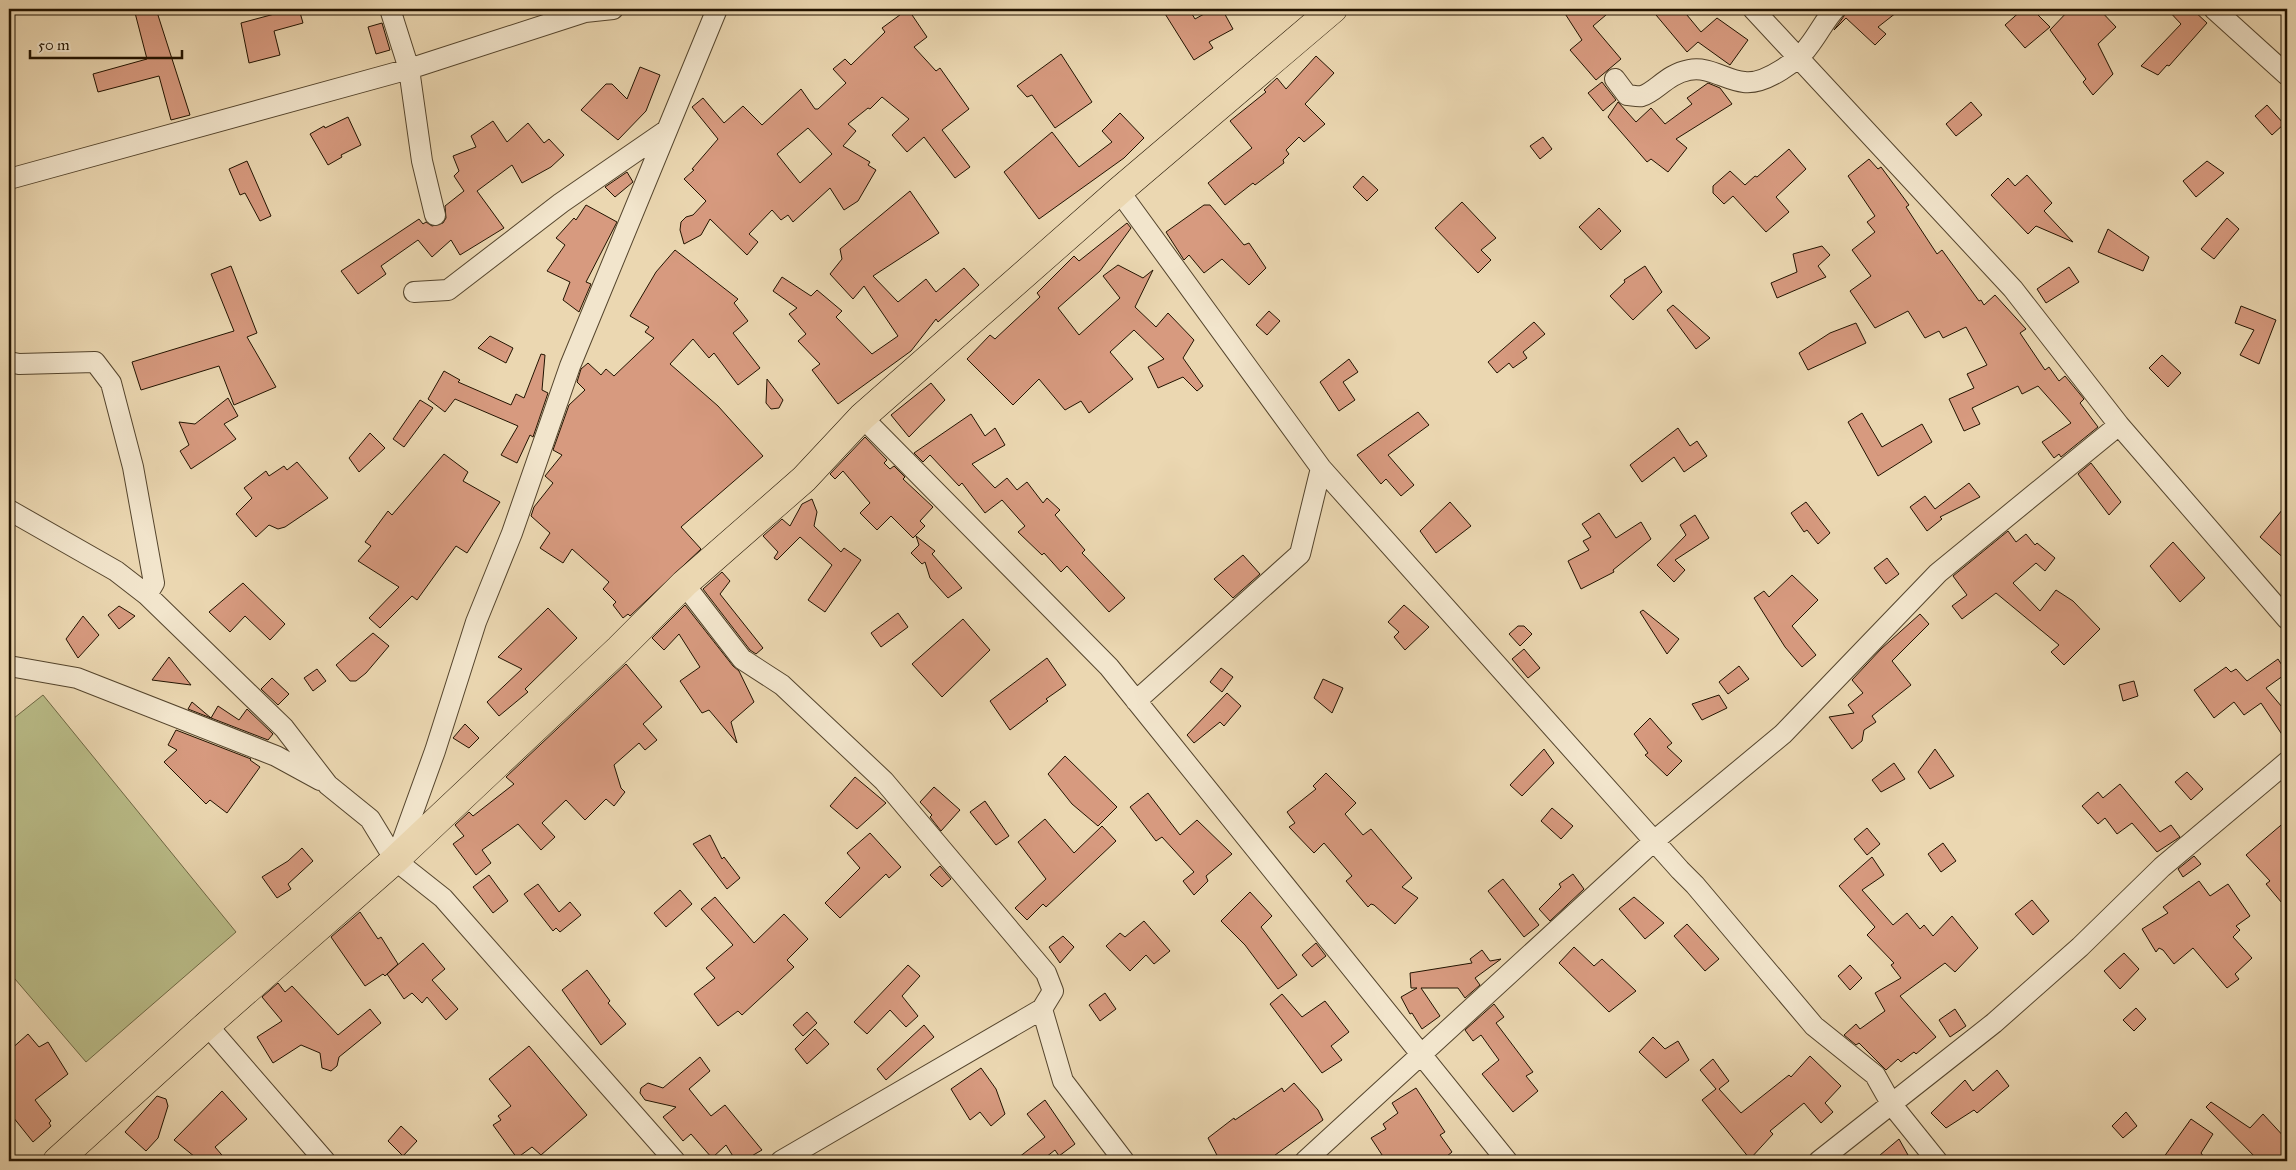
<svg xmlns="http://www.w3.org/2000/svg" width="2296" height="1170" viewBox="0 0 2296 1170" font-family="'IM FELL Great Primer',serif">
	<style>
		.green { fill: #babd89; stroke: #6e6844 }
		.building { fill: #d79a7f; stroke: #221300; fill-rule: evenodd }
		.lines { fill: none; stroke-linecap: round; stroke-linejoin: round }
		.minor-casing { stroke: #54442c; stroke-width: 22 }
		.trunk-casing { stroke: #221300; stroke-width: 29 }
		.minor { stroke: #f2e5cc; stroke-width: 20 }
		.trunk { stroke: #ebd7b1; stroke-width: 28 }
	</style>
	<rect width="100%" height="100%" fill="#ebd7b1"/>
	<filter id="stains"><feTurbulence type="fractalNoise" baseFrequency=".004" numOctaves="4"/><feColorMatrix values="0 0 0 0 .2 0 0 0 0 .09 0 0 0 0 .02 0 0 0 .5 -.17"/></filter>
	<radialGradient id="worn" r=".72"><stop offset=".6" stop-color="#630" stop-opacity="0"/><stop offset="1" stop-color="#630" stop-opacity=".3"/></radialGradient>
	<path class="green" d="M43,695L236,932L86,1062L9,972V722Z"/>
	<path class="building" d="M134,9H156L190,115L171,120L159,76L98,92L93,74L147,59Z
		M293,9H299L303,23L274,31L280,55L249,63L241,23Z
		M908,9L927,37L914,47L936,71L940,68L969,109L942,130L970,167L955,178L924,137L907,152L892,135L909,119L882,97L870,109L868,108L848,124L856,131L843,146L870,162L868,165L876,170L858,201L844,210L830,188L793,222L788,215L781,220L772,210L749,234L758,242L747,255L710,219L701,235L684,244L680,230L681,222L686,217L693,215L706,201L684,179L694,170L692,169L718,139L692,107L703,98L724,123L743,106L762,125L801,89L815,109H818L846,83L833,69L845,59L851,65L885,32L882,28ZM808,128L832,154L800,183L777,154Z
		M1162,9H1189L1195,19L1213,9H1222L1233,29L1209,42L1213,48L1194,60Z
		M1562,9H1613L1593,26L1621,59L1596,80L1570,50L1582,40Z
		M1651,9H1682L1701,32L1717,18L1748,40L1730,65L1698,42L1687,52Z
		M1847,9H1901L1878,27L1886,34L1875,45L1846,18L1834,30L1844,16Z
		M2023,9H2032L2050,27L2025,48L2005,25Z
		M2070,9H2099L2116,27L2098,44L2113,74L2093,95L2083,82L2086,79L2050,30Z
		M2167,9H2192L2207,23L2169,66L2167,65L2158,75L2141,66L2181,24Z
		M382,23L390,50L376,54L368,27Z
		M1061,54L1092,102L1055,128L1032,95L1027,97L1017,86Z
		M1316,56L1334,73L1305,104L1325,124L1304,142L1299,137L1286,150L1289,154L1283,160L1284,163L1255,185L1253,183L1225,205L1208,183L1252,148L1230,121L1266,92L1264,90L1277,78L1286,89Z
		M640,67L660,75L646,111L618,140L581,110L606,84H612L627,99Z
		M1602,82L1616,100L1603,111L1588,93Z
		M1708,83L1720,88L1732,104L1676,139L1687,148L1668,172L1651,159L1647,162L1608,117L1618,102L1636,122L1651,108L1665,124L1692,104L1687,98Z
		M1971,102L1982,115L1956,136L1946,124Z
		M2267,105L2284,124L2272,135L2255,116Z
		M1120,113L1144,138L1124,158L1039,219L1004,172L1052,132L1079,167L1112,142L1102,131Z
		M348,117L361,145L341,155L342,157L328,165L310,134L324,126L325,128Z
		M493,121L507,142L528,123L544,143L549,139L564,155L551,167L522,183L512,165L477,191L504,228L460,255L451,240L432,257L418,240L381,266L386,274L358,294L341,271L419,219L423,224L426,222L432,226L443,223L446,218L445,206L464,191L454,176L459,171L453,156L476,147L471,136Z
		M1543,137L1552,149L1540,159L1530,146Z
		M1789,149L1806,169L1776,197L1789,212L1766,232L1733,196L1724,204L1713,193V186L1730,171L1745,185L1755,176L1757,177Z
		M1869,159L1878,169L1881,167L1909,205L1906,207L1937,254L1942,250L1979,301L1981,300L1984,305L1995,295L2026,329L2020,333L2045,370L2049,367L2059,381L2065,376L2084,399L2080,403L2098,427L2061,457L2059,454L2054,458L2042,442L2071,423L2038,386L2022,394L2018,386L1972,408L1980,424L1964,431L1949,399L1974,388L1967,374L1987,365L1966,327L1943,338L1939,331L1925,338L1908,311L1875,328L1850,291L1871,276L1852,250L1875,232L1867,222L1875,216L1848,176Z
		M247,161L271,216L260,221L245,193L240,195L229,169Z
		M2207,161L2224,173L2196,197L2183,181Z
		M627,172L633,182L615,197L605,187Z
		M2027,175L2052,203L2044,211L2073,242L2036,226L2028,234L1991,195L2008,178L2015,186Z
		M1363,176L1378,190L1367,201L1353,187Z
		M910,191L939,233L873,276L898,302L926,279L936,292L964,268L979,285L938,322L936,319L911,351L838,404L812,370L820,364L798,341L806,334L789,314L797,308L773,291L782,277L811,296L817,290L842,311L836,317L872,354L898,336L864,286L853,299L830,274L842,259L840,249Z
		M1462,202L1496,238L1481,250L1491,260L1478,273L1435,228Z
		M586,205L617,222L586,282L591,284L579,312L563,300L570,282L547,271L565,245L556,238L574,218L576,220Z
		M1204,205H1210L1244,245L1249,243L1266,268L1249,285L1222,259L1204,273L1189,255L1184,260L1166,232Z
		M1599,208L1621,231L1601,250L1579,227Z
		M2227,218L2239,229L2214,259L2201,249Z
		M1127,223L1131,228L1100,271L1058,308L1079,335L1120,298L1103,276L1118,265L1143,278L1153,270L1135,307L1156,327L1168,313L1194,340L1183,358L1203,386L1197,391L1183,377L1158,388L1148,367L1164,359L1134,330L1110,352L1133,379L1089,413L1081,401L1065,410L1039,379L1013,405L967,359L990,335L995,339L1040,297L1037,293L1074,256L1079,261Z
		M2108,229L2149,257L2143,271L2098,252Z
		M1822,246L1830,255L1818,266L1826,277L1777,298L1771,283L1797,272L1793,254Z
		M675,250L738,299L734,303L748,321L733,333L760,368L738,385L714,353L709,358L693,339L670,364L718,406L763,456L681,527L701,549L630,616L628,614L623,618L613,605L616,602L603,589L609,582L572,549L563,563L540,548L550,533L531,516L534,507L553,483L545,476L562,455L553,450L569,405L585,390L577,382L581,369L588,363L601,375L606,369L614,376L654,338L645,332L649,327L630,316L656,272Z
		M231,266L257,333L247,337L276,387L234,405L219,366L141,390L132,362L234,331L211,274Z
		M1645,266L1662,292L1633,320L1610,296L1625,282L1624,280Z
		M2069,267L2079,282L2046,303L2037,289Z
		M1673,305L1710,338L1696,349L1667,310Z
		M2241,306L2276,320L2259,364L2240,355L2254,330L2235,323Z
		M1269,311L1280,321L1267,335L1256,325Z
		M1534,322L1545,334L1523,352L1527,358L1513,368L1509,363L1497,373L1488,362Z
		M1856,323L1866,343L1808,370L1799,353L1830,333Z
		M490,336L513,348L506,363L478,348Z
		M541,354L545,355L542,390L548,393L533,437L530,435L517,463L501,455L518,426L455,399L445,412L428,399L444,371L460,380L458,382L511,405L516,394L524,398Z
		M2162,355L2181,373L2168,387L2149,368Z
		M1349,359L1358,372L1343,382L1355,400L1339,411L1320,382Z
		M767,379L783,400L779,408L771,409L766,403Z
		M931,383L945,400L909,437L891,415Z
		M228,398L238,416L224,424L236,439L191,469L180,451L189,445L179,422L195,424Z
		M420,400L433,408L404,447L393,439Z
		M1418,412L1429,425L1388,455L1414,485L1401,496L1386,479L1381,484L1357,455Z
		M1862,413L1882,447L1922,424L1932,442L1878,476L1848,422Z
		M971,414L985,436L995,428L1005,445L972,464L995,488L1007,478L1017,490L1027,482L1043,503L1047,498L1060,510L1055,515L1085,550L1082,553L1125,598L1109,612L1067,566L1061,572L1044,553L1042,555L1018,532L1025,526L1002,500L985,513L962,483L959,486L930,455L923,462L914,453Z
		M1678,428L1690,446L1697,441L1707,456L1684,472L1674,457L1642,482L1630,465Z
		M370,433L385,448L359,472L349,458Z
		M865,437L887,460L884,463L890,469L894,466L905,477L903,479L933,507L920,521L925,526L913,538L891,516L877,530L860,513L870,503L843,471L835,479L830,474Z
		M444,454L468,472L463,481L500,502L467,553L456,546L417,600L412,596L380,628L369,618L399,587L358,561L371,546L365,542L388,511L392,515Z
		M297,462L328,498L285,527L278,529L269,525L256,537L236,514L252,498L244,488L266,471L269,476L284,466L287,470Z
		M2091,463L2121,502L2109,515L2078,474Z
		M1969,483L1980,497L1940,517L1942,519L1927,531L1910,507L1925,496L1935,509Z
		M812,499L817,512L814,526L841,552L844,548L861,560L825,612L808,600L832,565L800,537L777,560L774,558L778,552L763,536L782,519L790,526L802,504Z
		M1450,502L1471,526L1436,553L1420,531Z
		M1806,502L1830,533L1818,544L1807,530L1804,532L1791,513Z
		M2287,504V561L2260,537Z
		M1599,513L1616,538L1641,522L1651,539L1613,570L1614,572L1581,589L1568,561L1589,550L1583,541L1591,537L1582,524Z
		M1695,515L1709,538L1675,560L1685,570L1674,582L1657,565L1686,535L1680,525Z
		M2008,531L2016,542L2026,534L2035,545L2037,543L2055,558L2045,571L2036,563L2013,583L2040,611L2056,590L2073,601L2100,629L2064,665L2051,652L2059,645L1996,593L1962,619L1952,606L1967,595L1953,576Z
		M916,536L935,551L932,554L962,588L948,598L930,578L925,562L922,564L911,553L919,545Z
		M2173,542L2205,578L2180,602L2150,566Z
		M1243,555L1260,574L1233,598L1214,579Z
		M1887,558L1899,574L1886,584L1874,568Z
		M722,572L730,581L720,594L763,648L756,654L750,650L703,589Z
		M1792,575L1818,600L1792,626L1816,655L1802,667L1785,647L1754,598L1764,591L1769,597Z
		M243,583L285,624L270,640L245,616L230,632L209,612Z
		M685,605L733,666L739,671L754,702L731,722L737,743L709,710L702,713L680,681L700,667L679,634L664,650L652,638Z
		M1404,605L1429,627L1405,650L1394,637L1399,632L1388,622Z
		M119,606L135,616L119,629L108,615Z
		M548,608L577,638L525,689L528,692L499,716L487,702L522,669L498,657Z
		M1643,610L1679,639L1667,654L1640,612Z
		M898,613L908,627L881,647L871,633Z
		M1920,614L1929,624L1892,661L1911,685L1872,716L1876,722L1864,730L1862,741L1852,749L1829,717L1854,713L1848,705L1863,693L1852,680L1881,649Z
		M83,616L99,635L78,658L66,639Z
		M963,619L990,650L942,697L912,664Z
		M1518,626H1524L1532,634L1520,646L1509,634Z
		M373,633L389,646L366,673L356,681H350L336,665Z
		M1524,649L1540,668L1528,678L1512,659Z
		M169,657L191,685L152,680Z
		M1047,658L1066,685L1046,699L1048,701L1010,730L990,701Z
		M2278,659L2287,673L2266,688L2287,713V742L2261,703L2244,715L2234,702L2214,718L2194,690L2226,667L2231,672L2236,669L2247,681Z
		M626,664L662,707L643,724L657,740L645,750L639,743L614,765L621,788L625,792L614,806L606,799L585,820L566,800L542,823L555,837L541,850L518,824L482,850L491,863L476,875L453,844L464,836L455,825L469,812L473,816L514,784L506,777Z
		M1739,666L1749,679L1728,694L1719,682Z
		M1221,668L1233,677L1222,692L1210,682Z
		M317,669L326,681L313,691L304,678Z
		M272,678L289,694L278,705L261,689Z
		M1323,679L1343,688L1332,713L1314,698Z
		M2134,681L2138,696L2123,701L2119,685Z
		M1227,693L1241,706L1224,726L1220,722L1194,743L1187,735Z
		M1719,695L1727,708L1702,720L1692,704Z
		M192,702L211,718L188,709Z
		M218,706L239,720L247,709L273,734L268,740L211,718Z
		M1650,718L1672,743L1667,747L1682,761L1667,776L1645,755L1648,753L1634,734Z
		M465,724L479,738L469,748L453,738Z
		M176,730L251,759L250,760L260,767L227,813L210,800L206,804L164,762L177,750L168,745Z
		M1544,749L1554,763L1522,796L1510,785Z
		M1935,749L1954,776L1930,789L1918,772Z
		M1065,756L1117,807L1098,826L1072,804L1048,774Z
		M1894,763L1905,779L1881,792L1872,780Z
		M2187,772L2203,789L2191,800L2175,782Z
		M1326,773L1356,803L1345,814L1363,835L1371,829L1412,878L1402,887L1418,898L1395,924L1374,905L1371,904L1368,907L1346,881L1352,876L1324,843L1314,853L1289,827L1295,823L1287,812L1316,789L1313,786Z
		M855,777L886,803L857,829L830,806Z
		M2120,784L2160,832L2171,825L2180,837L2157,852L2132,823L2117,834L2105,818L2098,824L2082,806L2098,792L2103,798Z
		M934,787L960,810L941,831L930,817L932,815L920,802Z
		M1148,793L1180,835L1197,820L1232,854L1206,876L1208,881L1194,895L1183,881L1194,872L1162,837L1156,841L1130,807Z
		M985,801L1009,836L996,845L970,812Z
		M1552,808L1573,826L1561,839L1541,821Z
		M1045,819L1074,853L1102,826L1116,841L1046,907L1043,904L1027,920L1015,908L1046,879L1018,842Z
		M2287,820V909L2266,884L2270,881L2246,855Z
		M1867,828L1880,844L1867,855L1854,839Z
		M870,833L901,867L889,878L886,874L840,918L825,903L860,868L847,853Z
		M710,835L722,859L724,857L740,878L727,889L693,844Z
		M1943,843L1956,861L1941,872L1928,854Z
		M302,848L313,861L288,884L291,889L277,898L262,877L288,861Z
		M2194,856L2201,864L2183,877L2178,869Z
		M1872,857L1884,875L1862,890L1893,925L1907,913L1920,929L1924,925L1933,936L1952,916L1978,948L1955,972L1945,963L1900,996L1936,1037L1916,1054L1914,1052L1901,1062L1898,1059L1886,1070L1859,1043L1856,1045L1844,1035L1856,1024L1860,1029L1885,1011L1875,993L1901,978L1891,965L1894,963L1867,935L1875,927L1839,886Z
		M940,866L951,879L942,887L930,875Z
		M1573,874L1584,889L1550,921L1539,909L1561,887L1559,884Z
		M489,875L508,901L493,913L473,887Z
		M1503,879L1539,925L1524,937L1488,891Z
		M2199,881L2210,896L2228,884L2250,916L2236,926L2240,930L2233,937L2252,958L2235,974L2239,979L2227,988L2193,948L2174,964L2163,950L2159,948L2156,952L2142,929L2168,913L2163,907Z
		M538,884L559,912L570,902L581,915L560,932L556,928L553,931L524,894Z
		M680,890L692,904L666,927L654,913Z
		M1250,892L1272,916L1261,927L1297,975L1278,989L1245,945L1221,921Z
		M715,897L754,943L784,914L808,939L787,960L794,967L742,1015L738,1011L718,1026L694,994L715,978L706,968L733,945L701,909Z
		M1634,897L1664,923L1645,939L1619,909Z
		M2032,900L2049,921L2033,935L2015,914Z
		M360,912L378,939L381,937L398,964L385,976L383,974L365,986L331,937Z
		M1144,921L1170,951L1154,964L1146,955L1130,971L1106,946L1120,933L1125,937Z
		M1687,924L1719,959L1705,971L1674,936Z
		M1063,936L1074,947L1060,963L1049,947Z
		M423,943L445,969L432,980L458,1009L446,1020L427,997L422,1003L412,993L404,999L387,974Z
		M1316,943L1326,956L1312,967L1302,955Z
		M1574,947L1594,966L1602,959L1636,991L1609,1012L1559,963Z
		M1482,950L1490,961L1501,959L1475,978L1480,985L1465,998L1458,988H1421L1440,1016L1422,1029L1412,1013L1410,1014L1401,997L1417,988H1411L1410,973L1472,963L1470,959Z
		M2124,953L2139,969L2120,989L2104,971Z
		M908,965L920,976L902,996L918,1016L906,1027L890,1010L867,1034L854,1022Z
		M1850,965L1862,978L1850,990L1838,976Z
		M587,970L610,1001L608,1003L626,1024L601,1045L562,990Z
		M278,983L285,992L292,986L338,1035L370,1009L381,1023L339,1057L337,1066L331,1071L322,1068L320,1053L301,1045L273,1063L257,1037L282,1021L262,997Z
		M1105,993L1116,1009L1100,1021L1089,1005Z
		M1282,994L1302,1017L1325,1001L1349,1032L1331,1046L1342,1060L1322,1073L1270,1004Z
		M1494,1004L1504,1017L1496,1023L1533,1072L1526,1076L1538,1091L1513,1112L1482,1074L1499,1060L1481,1035L1473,1041L1465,1030Z
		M2136,1008L2146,1019L2134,1031L2123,1020Z
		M1955,1009L1966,1026L1950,1037L1939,1020Z
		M807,1012L817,1023L803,1036L793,1025Z
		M924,1025L934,1037L886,1080L877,1069Z
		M815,1029L829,1044L807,1064L795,1049Z
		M28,1034L39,1047L48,1042L68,1074L35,1100L51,1121L49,1123L51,1126L33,1142L9,1112V1051Z
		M1653,1037L1665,1049L1678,1041L1689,1060L1666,1078L1639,1052Z
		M529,1046L587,1115L541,1155L532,1147L517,1158L493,1125L501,1120L498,1116L511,1106L489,1079Z
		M1810,1056L1841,1086L1825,1103L1833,1112L1821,1123L1804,1103L1770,1131L1773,1134L1750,1159L1702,1100L1716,1089L1700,1070L1713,1059L1729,1081L1719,1089L1741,1113L1789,1075L1791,1077Z
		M700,1057L710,1071L689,1089L711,1116L725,1105L762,1150L743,1161H736L726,1145L712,1158L691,1134L683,1141L663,1117L676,1107L645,1100L640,1093L641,1088L648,1083L663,1088Z
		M981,1068L996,1089L1005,1114L991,1126L980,1112L970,1120L951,1089Z
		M1997,1070L2009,1086L1977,1113L1974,1110L1946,1128L1931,1113L1965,1080L1973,1091Z
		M1294,1083L1318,1110L1323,1120L1267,1161H1220L1208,1138L1234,1118L1235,1120L1282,1088L1284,1092Z
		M1416,1088L1445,1132L1440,1135L1452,1152L1441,1161H1386L1371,1138L1386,1129L1383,1124L1398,1113L1392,1103Z
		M222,1091L247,1119L215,1147L227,1161H200L174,1140Z
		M157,1096L166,1099L168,1106L158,1138L146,1151L125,1132Z
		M1045,1100L1075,1144L1059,1156L1055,1150L1041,1161H1014L1045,1137L1027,1114Z
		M2211,1102L2250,1128L2263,1114L2287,1140V1161H2259L2206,1107Z
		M2126,1112L2137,1126L2123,1138L2112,1126Z
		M2191,1119L2213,1134L2201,1153L2207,1161H2161Z
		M401,1126L417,1141L403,1156L388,1141Z
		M1899,1139L1908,1155L1896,1161H1873Z"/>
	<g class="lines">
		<g class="minor-casing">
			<path id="minor" d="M390,9L409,69L422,161L435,215
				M1753,9L2013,289L2119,425L2287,619
				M2214,9L2287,75
				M1615,79L1627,95C1631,95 1638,97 1642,96C1656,92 1667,74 1689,70C1709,66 1725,80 1744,82C1765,85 1800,60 1811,43C1820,31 1825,20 1835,9
				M9,179L409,69L585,12L613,9
				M1119,191L1321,468L1680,870L1695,885L1814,1026L1875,1075L1892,1105L1937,1161
				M414,292L448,290L561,203L667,130
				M9,362L19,364L95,362L111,383L133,467L154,583L147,595
				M862,417L1109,667L1507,1161
				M9,510L116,571L147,595L284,728L328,785L370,819L395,860L443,898L675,1161
				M684,584L742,659L782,685L884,781L1046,973L1053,991L1042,1009L1063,1081L1124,1161
				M9,666L77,678L276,756L320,780
				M1136,701L1300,554L1321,468
				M397,856L435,751L476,622L512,533L570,366L717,9
				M207,1025L325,1161
				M781,1161L1042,1009
				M1305,1161L1654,841L1783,734L1938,573L2119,425
				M1819,1161L1994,1023L2080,947L2162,867L2287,762"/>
		</g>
		<g class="trunk-casing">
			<path id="trunk" d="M57,1161L207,1025L395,860L619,649L684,584L804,479L862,417L1119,191L1333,9"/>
		</g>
		<use href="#minor" class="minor"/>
		<use href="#trunk" class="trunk"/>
	</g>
	<rect width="2296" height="1170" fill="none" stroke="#ebd7b1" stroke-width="30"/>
	<rect x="10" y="10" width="2276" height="1150" fill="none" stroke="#221300" stroke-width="2.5"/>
	<rect x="15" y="15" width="2266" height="1140" fill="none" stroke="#221300"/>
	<path d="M30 50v8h152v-8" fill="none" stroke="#221300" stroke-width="2.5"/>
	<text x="38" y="50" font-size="15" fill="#221300" stroke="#f2e5cc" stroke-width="4" paint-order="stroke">50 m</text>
	<rect width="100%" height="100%" filter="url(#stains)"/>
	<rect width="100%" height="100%" fill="url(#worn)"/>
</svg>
